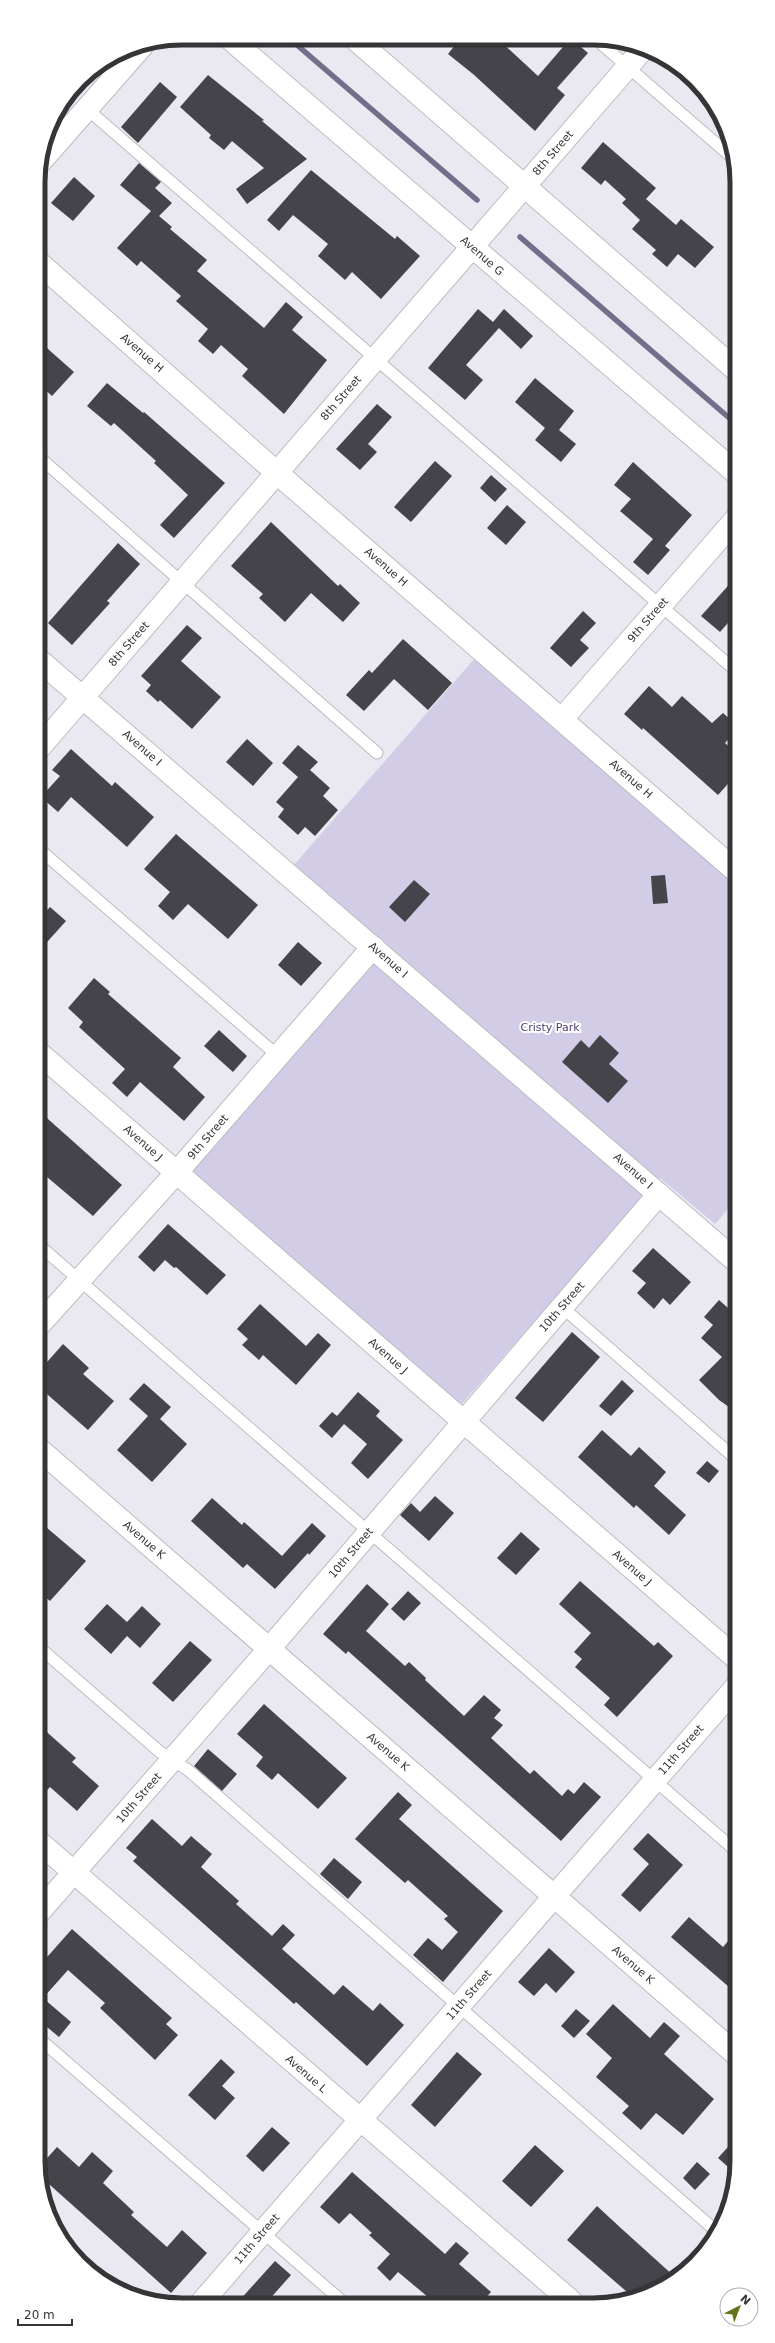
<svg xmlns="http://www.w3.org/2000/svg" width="775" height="2343" viewBox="0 0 775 2343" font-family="'DejaVu Sans',sans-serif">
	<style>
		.green { fill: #d2cce7 }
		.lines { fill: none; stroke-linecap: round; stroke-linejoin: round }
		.stream { stroke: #746e8b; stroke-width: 5.5 }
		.building { fill: #45444b }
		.service-casing { stroke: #bcbbc3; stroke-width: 13 }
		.minor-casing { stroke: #bcbbc3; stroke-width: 24 }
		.tertiary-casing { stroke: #bcbbc3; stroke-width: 24 }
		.service { stroke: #fff; stroke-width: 11 }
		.minor { stroke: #fff; stroke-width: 22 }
		.tertiary { stroke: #fff; stroke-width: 22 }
		.labels { text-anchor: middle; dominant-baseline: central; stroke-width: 4; stroke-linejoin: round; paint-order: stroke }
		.street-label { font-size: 11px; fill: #353538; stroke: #fff }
		.park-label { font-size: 11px; fill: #4b3c71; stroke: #fff }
		.rim { fill: none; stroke: #353538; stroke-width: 5 }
	</style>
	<rect width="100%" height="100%" fill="#eae8f0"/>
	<path class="green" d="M476,657L735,884L736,1200L715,1224L660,1178L460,1406L189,1171L383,946L293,866Z"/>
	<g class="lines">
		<path class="stream" d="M290,39L477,200
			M520,237L735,423"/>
	</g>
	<path class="building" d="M459,40H499L538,76L569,40L574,41L588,53L557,88L565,95L535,131L473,74L448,54Z
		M208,75L264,120L262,121L307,159L247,204L236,189L264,168L232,141L224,150L209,138L211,135L180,107Z
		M160,82L177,97L138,143L121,127Z
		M603,142L656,188L646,199L676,225L681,219L714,247L695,268L678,254L667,267L652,254L656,250L632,229L640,220L622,203L626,199L605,180L601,185L581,168Z
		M139,163L161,182L155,188L172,203L159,216L172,227L170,229L207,260L197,271L264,328L286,302L303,317L292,330L327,360L284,414L242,376L248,369L221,345L213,354L198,341L208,329L176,301L181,296L141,261L137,266L117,248L151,211L120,185Z
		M311,170L395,239L397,236L420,256L381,299L352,272L345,280L318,256L328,244L293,215L279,231L267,220Z
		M74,177L95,196L73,221L51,203Z
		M478,309L493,322L504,309L533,336L521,349L499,328L466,365L483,380L465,400L428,368Z
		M39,341L74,372L52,396L39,384Z
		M535,378L574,411L559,430L576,444L561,462L535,440L545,428L515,402Z
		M107,383L143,413L144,412L225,483L174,538L160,525L188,495L154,463L156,461L114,423L111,426L87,406Z
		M377,404L392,417L368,444L377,452L360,470L336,449Z
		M435,461L452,476L411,522L394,507Z
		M633,462L692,515L665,546L670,550L648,575L633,562L653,539L620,511L631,499L614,485Z
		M491,475L507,489L495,502L480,488Z
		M507,505L526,522L506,545L487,528Z
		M271,522L338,586L340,584L360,603L343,622L311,593L285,622L259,598L263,594L231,566Z
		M118,543L140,564L107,601L110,603L72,645L48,623Z
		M735,578V615L720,632L701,616Z
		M583,611L596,623L580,640L589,648L571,667L550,648Z
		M187,625L202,638L181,661L221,697L192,729L160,700L158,702L146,691L151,685L141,676Z
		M403,639L452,683L428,710L394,679L364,711L346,695L369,670L372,673Z
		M649,686L672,707L682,696L712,723L723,713L735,724V732L725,743L735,752V776L718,795L643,728L642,730L624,714Z
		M247,739L273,763L253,786L226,762Z
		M298,745L318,762L310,770L330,788L323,796L338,810L315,836L305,827L298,835L278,817L284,809L276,802L298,777L282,763Z
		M71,749L112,786L115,782L154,817L127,847L71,797L58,812L41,797L60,776L52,770Z
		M176,834L258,905L228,939L188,904L173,920L158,906L170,892L144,869Z
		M665,875L668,903L653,904L651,876Z
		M414,880L430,894L405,922L389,907Z
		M50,907L66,921L39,951V919Z
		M298,942L322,963L301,986L278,965Z
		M94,978L110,992L108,994L181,1058L173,1067L205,1097L184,1121L140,1082L127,1097L112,1083L125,1069L79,1027L83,1022L68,1008Z
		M219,1030L247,1056L233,1072L204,1046Z
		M600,1035L619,1053L609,1064L628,1081L608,1103L562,1062L581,1040L589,1048Z
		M39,1111L122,1185L93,1216L40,1171Z
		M168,1224L226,1275L207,1295L176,1267L174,1268L165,1260L154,1272L138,1257Z
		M653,1248L691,1282L670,1305L663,1298L654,1309L637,1293L646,1283L632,1271Z
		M719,1300L736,1315V1412L719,1400L699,1380L722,1357L701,1338L713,1325L704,1317Z
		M260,1304L306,1346L318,1333L331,1345L296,1385L263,1355L259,1360L242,1345L248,1339L237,1329Z
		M572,1332L600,1357L543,1422L515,1398Z
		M63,1344L89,1368L83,1374L114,1401L88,1430L40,1388V1370Z
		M622,1380L634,1391L611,1416L599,1406Z
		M144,1383L171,1407L160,1419L187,1444L152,1482L117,1450L148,1416L129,1399Z
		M358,1392L380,1411L376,1416L403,1440L368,1479L351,1463L367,1444L344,1424L332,1438L319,1426L332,1412L337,1416Z
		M602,1430L631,1456L639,1447L666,1472L654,1486L686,1515L669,1535L636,1505L634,1508L578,1457Z
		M707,1461L719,1471L709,1483L696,1473Z
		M435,1496L454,1513L429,1541L400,1515L411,1503L420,1512Z
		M212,1498L242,1525L244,1522L282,1556L312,1523L326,1536L309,1555L308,1553L275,1589L247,1564L243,1568L191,1521Z
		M40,1522L86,1561L50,1601L40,1592Z
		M521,1532L540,1549L516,1575L497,1558Z
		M580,1581L654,1646L658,1642L673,1656L617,1717L604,1705L610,1698L575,1667L582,1659L574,1652L591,1633L559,1604Z
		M367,1584L389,1604L366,1631L405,1666L409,1662L426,1678L425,1680L464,1716L484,1695L501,1710L494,1718L503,1725L491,1738L530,1774L534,1770L562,1796L568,1789L574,1794L584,1782L601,1797L561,1841L348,1651L346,1654L323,1634Z
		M408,1591L421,1603L404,1621L391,1609Z
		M107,1604L127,1622L142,1606L161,1624L140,1648L127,1636L111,1654L84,1629Z
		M190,1641L212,1660L173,1702L152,1683Z
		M264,1704L347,1778L318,1809L278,1773L272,1780L256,1766L263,1757L237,1734Z
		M40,1726L76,1758L72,1762L99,1786L77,1811L50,1787L40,1798Z
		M208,1749L237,1774L222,1791L194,1766Z
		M398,1792L412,1805L399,1819L503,1911L443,1982L413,1955L428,1938L442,1950L458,1932L444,1919L448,1916L408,1880L405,1883L355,1839Z
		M152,1819L182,1846L191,1836L212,1854L201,1867L239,1901L236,1904L272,1936L283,1924L295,1935L282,1949L334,1995L343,1985L373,2011L380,2003L404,2025L367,2066L296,2002L294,2004L133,1861L137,1857L126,1848Z
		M648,1833L683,1865L640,1912L621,1895L649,1864L633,1849Z
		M334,1858L362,1882L348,1899L320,1874Z
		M689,1917L723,1947L736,1932V1993L671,1937Z
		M72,1929L172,2018L166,2024L178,2035L155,2060L100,2008L105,2003L68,1970L43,1998L71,2022L59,2037L41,2022L40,1965Z
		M549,1948L575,1972L556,1993L546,1983L534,1996L518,1982Z
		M613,2004L650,2038L664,2022L680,2036L664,2054L714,2099L683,2135L656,2113L641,2130L622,2113L629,2106L596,2077L612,2058L586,2034Z
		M576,2009L590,2021L574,2038L561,2026Z
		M457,2052L482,2074L435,2127L411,2105Z
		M221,2059L235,2072L222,2086L235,2098L215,2120L188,2095Z
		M272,2127L290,2143L263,2172L246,2156Z
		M737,2137V2170L736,2174L718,2158Z
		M535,2145L564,2171L531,2207L502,2181Z
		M57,2147L79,2167L92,2152L113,2171L103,2183L134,2212L131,2215L167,2247L182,2230L207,2253L171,2293L41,2177V2165Z
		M697,2162L710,2174L695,2190L683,2178Z
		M352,2172L445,2254L456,2242L469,2253L459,2264L491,2292L482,2302H434L398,2272L390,2281L377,2268L390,2254L369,2235L372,2233L350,2213L339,2224L320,2207Z
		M597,2206L623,2230L675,2277L665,2286L634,2298L567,2240Z
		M275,2261L291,2275L267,2302H238Z"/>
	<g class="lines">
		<g class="service-casing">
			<path id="service" d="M598,41L734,159
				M87,109L735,670
				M39,457L377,753
				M39,849L278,1056
				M40,1246L736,1851
				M562,1307L736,1459
				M40,1648L160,1752L188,1770L716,2231
				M41,2040L343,2302"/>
		</g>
		<g class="minor-casing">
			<path id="minor" d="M229,38L735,472
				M355,39L735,369
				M41,161L142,46
				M38,262L277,473L735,870
				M562,719L735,520
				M39,1053L736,1658
				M40,1324L177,1172L373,947
				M40,1450L737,2055
				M40,1843L572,2302
				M40,1911L269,1649L659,1194
				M202,2302L736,1687"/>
		</g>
		<g class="tertiary-casing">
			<path id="tertiary" d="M39,660L736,1261
				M39,748L643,49"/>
		</g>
		<use href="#service" class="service"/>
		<use href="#minor" class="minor"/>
		<use href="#tertiary" class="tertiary"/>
	</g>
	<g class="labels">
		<g class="street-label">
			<text transform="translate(553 153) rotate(-49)">8th Street</text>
			<text transform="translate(482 256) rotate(41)">Avenue G</text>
			<text transform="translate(142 353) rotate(41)">Avenue H</text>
			<text transform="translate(341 398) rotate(-49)">8th Street</text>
			<text transform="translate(386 567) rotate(41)">Avenue H</text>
			<text transform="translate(648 620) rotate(-49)">9th Street</text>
			<text transform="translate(129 644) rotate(-49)">8th Street</text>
			<text transform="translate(142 748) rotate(41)">Avenue I</text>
			<text transform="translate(631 779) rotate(41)">Avenue H</text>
			<text transform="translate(388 960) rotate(41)">Avenue I</text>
			<text transform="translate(208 1137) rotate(-49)">9th Street</text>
			<text transform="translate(143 1143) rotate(41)">Avenue J</text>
			<text transform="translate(633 1171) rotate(41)">Avenue I</text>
			<text transform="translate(562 1307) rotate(-49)">10th Street</text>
			<text transform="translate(388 1356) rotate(41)">Avenue J</text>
			<text transform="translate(144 1540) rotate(41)">Avenue K</text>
			<text transform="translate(351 1553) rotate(-50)">10th Street</text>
			<text transform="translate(632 1568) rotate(41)">Avenue J</text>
			<text transform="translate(681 1750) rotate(-49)">11th Street</text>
			<text transform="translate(388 1752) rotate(41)">Avenue K</text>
			<text transform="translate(139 1798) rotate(-49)">10th Street</text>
			<text transform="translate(633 1965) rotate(41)">Avenue K</text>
			<text transform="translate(469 1995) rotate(-49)">11th Street</text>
			<text transform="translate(306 2074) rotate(41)">Avenue L</text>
			<text transform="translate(257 2239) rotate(-49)">11th Street</text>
		</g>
		<g class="park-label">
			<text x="550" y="1027">Cristy Park</text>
		</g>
	</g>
	<path d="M0 0H775V2343H0ZM182 45H593A137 137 0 0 1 730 182V2161A137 137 0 0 1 593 2298H182A137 137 0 0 1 45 2161V182A137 137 0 0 1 182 45Z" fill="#fff" fill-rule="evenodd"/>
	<path class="rim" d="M182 45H593A137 137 0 0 1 730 182V2161A137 137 0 0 1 593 2298H182A137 137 0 0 1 45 2161V182A137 137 0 0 1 182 45Z"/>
	<g transform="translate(739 2307) rotate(42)"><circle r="19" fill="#ffffff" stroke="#aeaeaf"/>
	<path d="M0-3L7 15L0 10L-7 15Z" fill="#69721a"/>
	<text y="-6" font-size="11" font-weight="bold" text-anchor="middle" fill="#353538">N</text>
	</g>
	<path d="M18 2319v6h54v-6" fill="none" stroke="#353538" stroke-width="2"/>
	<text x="24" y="2319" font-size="12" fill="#353538" stroke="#ffffff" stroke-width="3" paint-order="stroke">20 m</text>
</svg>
